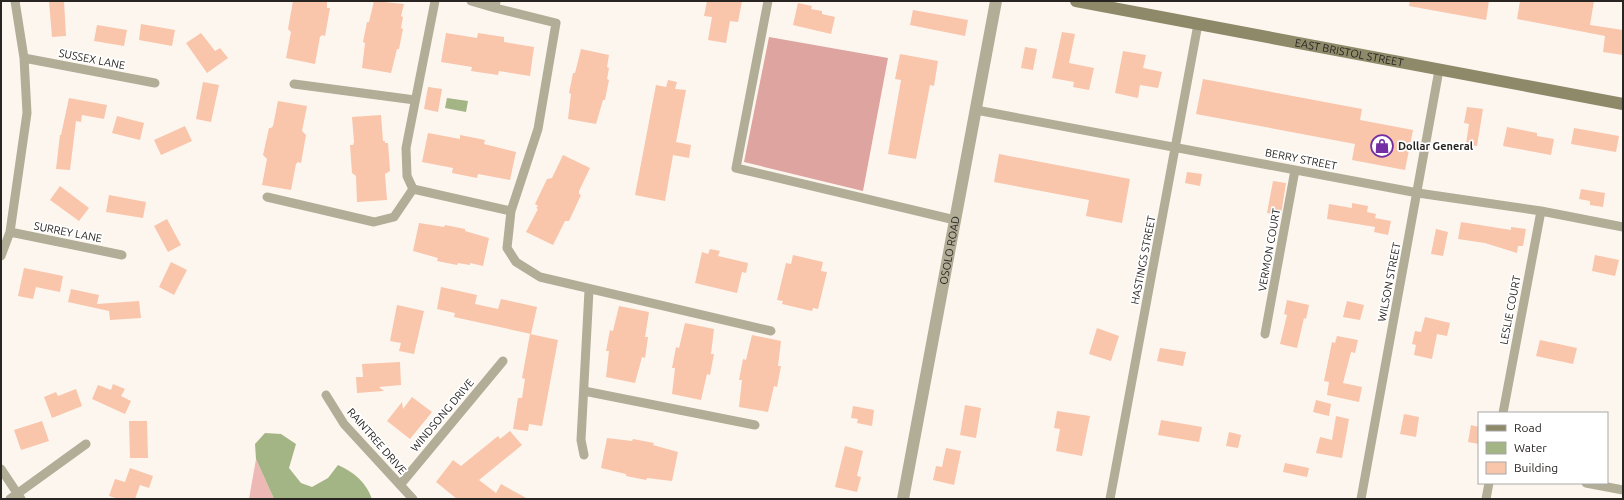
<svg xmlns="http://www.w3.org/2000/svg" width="1624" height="500" viewBox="0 0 1624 500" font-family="Ubuntu,sans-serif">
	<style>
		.green { fill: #eeb8b5 }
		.forest { fill: #dea4a0 }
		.water { fill: #a3b585 }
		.building { fill: #f9c5ab }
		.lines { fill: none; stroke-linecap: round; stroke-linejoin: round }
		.minor { stroke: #b1ad97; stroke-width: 9 }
		.tertiary { stroke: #b1ad97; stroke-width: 12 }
		.secondary { stroke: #8e8968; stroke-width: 12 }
		.labels { text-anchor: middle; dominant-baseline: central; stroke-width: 3.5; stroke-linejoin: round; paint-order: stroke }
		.street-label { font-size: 11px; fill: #282523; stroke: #fff }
		.poi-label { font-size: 11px; font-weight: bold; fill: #282523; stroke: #fff; text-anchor: start }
	</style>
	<rect width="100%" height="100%" fill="#fdf6ef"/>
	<path class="green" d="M256,459L274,499H249Z"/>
	<path class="forest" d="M769,37L888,58L863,191L744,162Z"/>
	<path class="water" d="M447,98L468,101L466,112L445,108Z
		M265,433L281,434L296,444L289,468L301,483L312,487L328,478L338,465C355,473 366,482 372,499H274L256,459L255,444Z"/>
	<path class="building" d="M49,1H64L66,36L52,37Z
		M293,1H327V8H330L325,36L322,35L320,37L315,64L286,58L291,32L288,29Z
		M374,1L404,4L401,16L403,17L401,28L403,29L399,49H397L391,73L362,68L365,43L363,42L367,22H369Z
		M707,1H742L738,22L730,21L726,43L708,40L712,17L704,16Z
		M1410,1H1489L1486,20L1409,6Z
		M1520,1H1594L1590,25L1623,30V55L1603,52L1605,36L1517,19Z
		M798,3L812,6L811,9L822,11V14L835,17L831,34L793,25Z
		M913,10L968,20L965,36L910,25Z
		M141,24L175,30L172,46L139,40Z
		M97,25L127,30L124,46L94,41Z
		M1062,32L1075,34L1069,63L1094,68L1089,90L1073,87L1074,82L1052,78Z
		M201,33L215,51L220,48L228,58L207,73L186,43Z
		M446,33L477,38L478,33L504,37V42L534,47L530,76L499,71L498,75L471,71L472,67L441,62Z
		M1025,47L1037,49L1033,70L1021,68Z
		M581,49L609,55L607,67L609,68L607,79L609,80L605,100H603L596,124L568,119L571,94L569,93L573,73H575Z
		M1123,51L1146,55L1143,68L1162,72L1158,88L1140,85L1138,98L1115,93Z
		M900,54L938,61L934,86L930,85L916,159L888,154L901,80L895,79Z
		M1203,79L1362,109L1360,120L1413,130L1405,170L1352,160L1355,144L1196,114Z
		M668,80L677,82L675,89L686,90L676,142L691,145L689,158L673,155L665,201L635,195L656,85L666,87Z
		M203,82L219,85L211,122L196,119Z
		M428,87L442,89L438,112L424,109Z
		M69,98L107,105L104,119L82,115L81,122L76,121L70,170L56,169L60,135H61Z
		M278,101L307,106L302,131L306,135L301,163L298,162L296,164L291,190L262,185L267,159L263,155L269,128H271L273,126Z
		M1467,107L1483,109L1477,146L1466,144L1469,124L1464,123Z
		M381,115L383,141H385V143H388L390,171L385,174L387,200L357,202L356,176L352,173L350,145H353L354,142L352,117Z
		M117,116L144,123L140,140L112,133Z
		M185,126L192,141L161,155L154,140Z
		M1507,127L1537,133V136L1554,139L1551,155L1503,146Z
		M1574,128L1619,136L1616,152L1571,144Z
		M428,133L460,139V135L485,140L484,144L516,152L510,180L478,174L477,178L452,173L453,168L422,162Z
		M999,154L1130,179L1122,223L1086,216L1089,200L994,182Z
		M563,155L590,168L579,191V194L581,195L569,221H565L553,245L526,232L538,209L536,208L538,206L535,204L547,179L552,178Z
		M1187,172L1202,174L1200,186L1185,183Z
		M1273,181L1286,183L1281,215L1267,213Z
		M60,186L89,208L79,221L50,200Z
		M1581,189L1605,193L1603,207L1590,205V201L1579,199Z
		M109,195L146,202L143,218L106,212Z
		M1352,203L1368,206L1367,212L1376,214L1375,218L1391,221L1388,235L1374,232L1375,227L1327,219L1329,204L1352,208Z
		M167,219L181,245L168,252L154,226Z
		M1461,222L1511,230V227L1526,229L1523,246H1518L1517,253L1485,243L1458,239Z
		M419,223L444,227L445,225L465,229V231L489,238L483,266L470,263V265L458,263L457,265L437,261L438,258L413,251Z
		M1436,229L1448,232L1443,256L1431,254Z
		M710,249L720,251L718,256L748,263L746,273L742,272L737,293L695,283L702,252L708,254Z
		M793,255L823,262L821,271L827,272L818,309L813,308L812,311L782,304L783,301L777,300L786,263L791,264Z
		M1595,255L1619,260L1615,276L1592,271Z
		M171,262L187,270L174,295L159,287Z
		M24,268L63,276L60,292L36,287L33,299L18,296Z
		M441,287L477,295L475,304L498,309L501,299L537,307L531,334L454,317L455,313L437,309Z
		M71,289L99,295L97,304L139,301L141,318L110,320L109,311L68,302Z
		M1287,300L1309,305L1306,319L1304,318L1297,348L1280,344L1287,315L1284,314Z
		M1347,301L1364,305L1360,320L1343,317Z
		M397,305L424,311L414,354L399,351L401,343L390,341Z
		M619,306L649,312L645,337H648L645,358L642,357L635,383L606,377L609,351H606L610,330L613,331Z
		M1425,317L1450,323L1447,336L1437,334L1432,359L1414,355L1416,345L1412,344L1415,331L1421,332Z
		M685,323L714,329L711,354H714L710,375L707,374L701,400L672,394L675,368H672L676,347L679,348Z
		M1097,328L1119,336L1111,361L1089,354Z
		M530,334L558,340L542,426L529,424L528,431L513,429L518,398H522L525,379L522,378Z
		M752,335L781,341L778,366H781L777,387L774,386L768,412L739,407L742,380H739L743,359L746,360Z
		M1337,336L1358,340L1355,353L1351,352L1343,383L1362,387L1359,402L1327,395L1329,382L1324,381L1332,342L1335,343Z
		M1540,340L1577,348L1573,364L1536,356Z
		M1160,348L1186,352L1183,366L1157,361Z
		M400,362L401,385L379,387L384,391L357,393L356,377H363L362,364Z
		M113,384L125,389L121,396L131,401L125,414L92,399L98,385L111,390Z
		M76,389L82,406L52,418L44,397L56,392L58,396Z
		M412,397L432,412L410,439L387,421L402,402L403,409Z
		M1316,400L1331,404L1329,416L1313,412Z
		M965,405L981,408L976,438L960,435Z
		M853,406L874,410L872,426L857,423L858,419L851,418Z
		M1057,411L1090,416L1082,456L1056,451L1060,429L1054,428Z
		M1404,414L1419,417L1416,437L1400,434Z
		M1336,416L1349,419L1342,458L1316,453L1320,437L1332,440Z
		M1161,420L1202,427L1199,442L1158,435Z
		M42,421L49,441L21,450L14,430Z
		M129,421H147L148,458H130Z
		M1471,425L1479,427V444L1468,442Z
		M510,431L522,445L479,480L496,493L501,484L528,499H457L436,482L453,460L461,466L498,436L500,439Z
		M1229,432L1241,435L1238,448L1226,446Z
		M607,438L632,441L633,439L654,443L653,445L678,452L672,481L647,478L646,480L626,476V474L601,468Z
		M845,446L863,451L857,476L861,477L857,492L835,487Z
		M946,448L961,451L954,485L933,480L936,466L942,467Z
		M1285,463L1309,468L1307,477L1283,472Z
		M130,468L153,476L149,488L140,485L135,499H119L109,496L115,479L125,482Z"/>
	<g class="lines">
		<path class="minor" d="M471,1L495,8
			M496,1L495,8L556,23L538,129L511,211L507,248L516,262L540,277L771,331
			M768,1L736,168L955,220
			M24,58L155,83
			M294,84L415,100
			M976,110L1418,193L1541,211L1623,227
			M413,189L407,176L406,148L435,1
			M267,197L374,222L394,217L413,189L511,211
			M10,232L122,255
			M1,256L10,232L27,113L24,58L15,1
			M1265,334L1295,170
			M584,391L755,425
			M326,395L344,424L413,499
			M1503,413L1541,211
			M584,455L581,440L589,290
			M1,469L21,499
			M1586,483L1623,490
			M400,485L503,361
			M10,499L86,444
			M1110,499L1198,24
			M1361,499L1439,70
			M1486,499L1489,483"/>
		<path class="tertiary" id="s1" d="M903,499L996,1"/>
		<path class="secondary" id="s2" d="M1076,1L1623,104"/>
	</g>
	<defs>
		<g id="shop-ring" transform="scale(1.15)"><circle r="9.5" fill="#fff" stroke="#722ea2" stroke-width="1.5"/><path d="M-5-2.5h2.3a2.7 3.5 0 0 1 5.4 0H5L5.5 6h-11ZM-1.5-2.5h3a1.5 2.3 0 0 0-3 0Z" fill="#722ea2"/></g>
	</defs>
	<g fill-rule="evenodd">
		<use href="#shop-ring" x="1382" y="146"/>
	</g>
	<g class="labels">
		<g class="street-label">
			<text stroke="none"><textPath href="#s2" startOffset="278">EAST BRISTOL STREET</textPath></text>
			<text transform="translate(92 59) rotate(11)">SUSSEX LANE</text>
			<text transform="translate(1301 159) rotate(11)">BERRY STREET</text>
			<text transform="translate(68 232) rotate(11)">SURREY LANE</text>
			<text stroke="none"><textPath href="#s1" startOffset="253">OSOLO ROAD</textPath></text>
			<text transform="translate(1269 250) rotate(-80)">VERMON COURT</text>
			<text transform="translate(1143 260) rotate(-79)">HASTINGS STREET</text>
			<text transform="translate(1389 282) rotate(-79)">WILSON STREET</text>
			<text transform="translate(1510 310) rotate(-79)">LESLIE COURT</text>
			<text transform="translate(442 415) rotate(-50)">WINDSONG DRIVE</text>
			<text transform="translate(377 441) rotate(49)">RAINTREE DRIVE</text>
		</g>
		<g class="poi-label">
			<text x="1398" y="146">Dollar General</text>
		</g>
	</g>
	<rect width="1624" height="500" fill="none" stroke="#282523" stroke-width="4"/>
	<rect x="1478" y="412" width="130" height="72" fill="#ffffff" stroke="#a9a8a7"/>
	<rect x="1486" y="425" width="20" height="6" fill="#8e8968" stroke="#a9a8a7"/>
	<text x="1514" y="432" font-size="12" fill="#282523">Road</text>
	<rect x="1486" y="442" width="20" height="12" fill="#a3b585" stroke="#a9a8a7"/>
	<text x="1514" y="452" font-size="12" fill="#282523">Water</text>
	<rect x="1486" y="462" width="20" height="12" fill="#f9c5ab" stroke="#a9a8a7"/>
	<text x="1514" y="472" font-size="12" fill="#282523">Building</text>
</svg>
